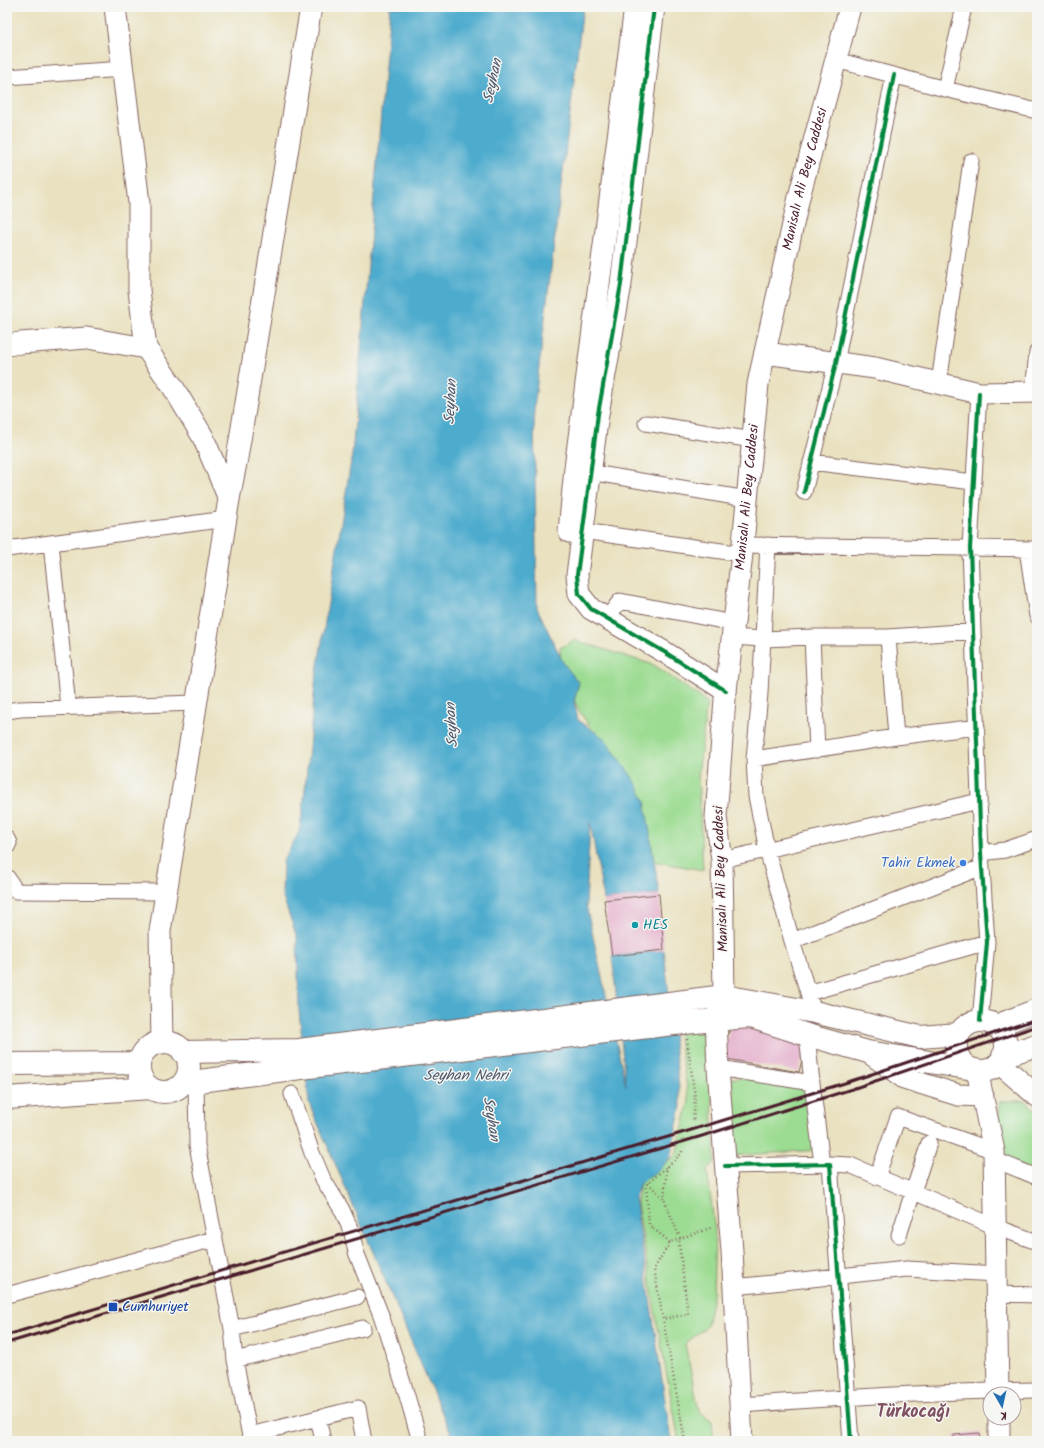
<svg xmlns="http://www.w3.org/2000/svg" width="1044" height="1448" viewBox="0 0 1044 1448" font-family="Kalam,sans-serif">
	<style>
		.park { fill: #9cdc92; stroke: #737e5e }
		.water { fill: #4eabcd; stroke: #4c657c }
		.building { fill: #e4afcc }
		.lines { fill: none; stroke-linecap: round; stroke-linejoin: round }
		.street-casing { stroke: #82635f; stroke-width: 17 }
		.secondary-casing { stroke: #82635f; stroke-width: 23 }
		.primary-casing { stroke: #82635f; stroke-width: 24 }
		.path { stroke: #82635f; stroke-width: 2.5; stroke-dasharray: 1 3; stroke-linecap: butt }
		.street { stroke: #fff; stroke-width: 15 }
		.secondary { stroke: #fff; stroke-width: 21 }
		.primary { stroke: #fff; stroke-width: 22 }
		.rail { stroke: #4a1f2b; stroke-width: 3 }
		.cycleway-casing { stroke: #f6f6f2; stroke-width: 6 }
		.cycleway { stroke: #00873e; stroke-width: 4 }
		.shop-dot { fill: #3f7fe0; stroke: #f6f6f2; stroke-width: 1.5 }
		.culture-dot { fill: #0f9aa8; stroke: #f6f6f2; stroke-width: 1.5 }
		.transit-dot { fill: #1a4fb4; stroke: #f6f6f2; stroke-width: 1.5 }
		.labels { text-anchor: middle; dominant-baseline: central; stroke-width: 3; stroke-linejoin: round; paint-order: stroke }
		.street-label { font-size: 14px; fill: #4a1f2b; stroke: #f6f6f2 }
		.shop-label { font-size: 14px; fill: #366cbe; stroke: #f6f6f2; text-anchor: end }
		.culture-label { font-size: 14px; fill: #0d838f; stroke: #f6f6f2; text-anchor: start }
		.transit-label { font-size: 14px; fill: #164399; stroke: #f6f6f2; text-anchor: start }
		.water-label { font-size: 15px; font-style: italic; fill: #4c576c; stroke: #f6f6f2 }
		.district-label { font-size: 18px; font-weight: bold; fill: #805163; stroke: #f6f6f2 }
	</style>
	<rect width="100%" height="100%" fill="#f6f6f2"/>
	<filter id="ink" filterUnits="userSpaceOnUse"><feTurbulence type="fractalNoise" baseFrequency=".025" numOctaves="2"/><feDisplacementMap in="SourceGraphic" scale="8" xChannelSelector="R" yChannelSelector="G"/><feConvolveMatrix kernelMatrix="1 2 1 2 8 2 1 2 1" color-interpolation-filters="sRGB"/></filter>
	<filter id="wash" filterUnits="userSpaceOnUse"><feTurbulence type="fractalNoise" baseFrequency=".012" numOctaves="4" result="noise"/><feDisplacementMap in="SourceGraphic" scale="16" xChannelSelector="R" yChannelSelector="G"/><feGaussianBlur stdDeviation="0.9" result="paint"/><feColorMatrix in="noise" values="0 0 0 0 0 0 0 0 0 0 0 0 0 0 0 0 0 1.4 0 .05"/><feComposite in="paint" operator="in"/></filter>
	<g filter="url(#wash)">
		<rect width="100%" height="100%" fill="#e9e1bf"/>
		<path class="park" d="M574,640L654,665L707,702L698,777L703,870L651,861L639,812L621,760L594,733L578,709L561,668L560,648Z
			M708,1031L715,1162L707,1169L715,1232L713,1296L707,1326L685,1344L699,1411L712,1421L714,1441H679L656,1317L637,1203L640,1183L676,1155L689,1101L678,1032Z
			M728,1078L808,1080L819,1150L727,1156Z
			M1000,1101H1025L1037,1111V1174L995,1159Z"/>
		<path class="water" d="M390,7H583L534,408L537,608L564,664L579,683L574,702L578,720L605,739L635,781L645,801L659,894L604,900L590,822L586,905L626,1086L612,956L664,950L681,1106L670,1158L657,1172L640,1183L635,1197L671,1441H454L309,1103L299,1011L297,937L282,895L283,861L299,832L303,810L315,684L352,455Z"/>
		<g id="blocks">
			<path class="building" d="M659,894L664,950L612,956L604,900Z
				M732,1023L806,1044L799,1072L721,1058Z
				M980,1433L981,1441H954V1435Z"/>
		</g>
	</g>
	<g filter="url(#ink)">
		<use href="#blocks" fill-opacity="0" stroke="#82635f" stroke-width="1"/>
		<g class="lines">
			<g class="street-casing">
				<path id="street" d="M836,60L945,89L1037,111
					M7,77L123,69
					M945,89L964,7
					M939,383L971,161
					M1033,392L1037,352
					M979,393L970,548L981,853L987,942L980,1021
					M646,423L753,440
					M811,462L973,482
					M590,472L606,475L747,499
					M804,492L836,363L894,75
					M583,531L742,554
					M51,543L68,707
					M743,545L1037,549
					M768,545L760,693L754,759L756,796L767,850L792,941L814,1012
					M7,549L226,519
					M1027,549L1037,616
					M607,618L620,601L733,623
					M732,637L763,639L812,637H888L973,631
					M812,637L817,750
					M888,637L896,737
					M7,711L20,709L196,703
					M754,759L896,737L977,727
					M7,839L9,843L7,847
					M981,853L1005,850L1037,839
					M722,860L979,801
					M7,877L16,891L167,892
					M792,941L982,867
					M808,993L987,942
					M807,1035L812,1083L822,1164
					M718,1068L812,1083
					M196,1082L197,1145L232,1329L235,1360L251,1441
					M292,1094L312,1153L323,1179L342,1210L352,1233L356,1252L381,1315L405,1389L420,1441
					M995,1160L1037,1177
					M830,1164L850,1165L996,1227L1037,1242
					M725,1166L830,1164L851,1441
					M877,1177L898,1117L994,1151
					M899,1235L929,1143
					M734,1287L907,1269L997,1274
					M997,1294L1037,1295
					M7,1295L214,1239
					M232,1329L357,1297
					M235,1360L363,1328
					M740,1405C839,1398 938,1391 1037,1390
					M318,1418L323,1441
					M250,1435L358,1408L364,1441"/>
			</g>
			<g class="secondary-casing">
				<g id="secondary">
					<path d="M115,7L139,203V290L146,348L173,387L203,437L229,499L160,931L162,1043"/>
					<path d="M654,7L621,284L598,414L577,575L579,594L591,609L666,653L726,691"/>
					<path d="M7,345L20,343L87,338L146,348"/>
					<path d="M765,353L875,368L979,393L1037,392"/>
					<path d="M229,499L237,458L311,7"/>
					<path d="M569,532L575,468L635,7"/>
					<path d="M868,1052L904,1078L958,1095L983,1096"/>
					<path d="M999,1063L1037,1096"/>
					<path d="M977,1070L994,1151L998,1394"/>
					<path d="M999,1418V1441"/>
					<path id="s1" d="M742,1441L732,1251L718,1068L716,1019L724,996L722,860L716,817L725,699L742,554L758,384L799,197L850,7"/>
				</g>
			</g>
			<g class="primary-casing">
				<path id="primary" d="M956 1046a25 25 0 1 1 50 0a25 25 0 1 1-50 0Z
					M996,1026L1037,1010
					M139 1067a25 25 0 1 1 50 0a25 25 0 1 1-50 0Z
					M183,1052L299,1050L724,996L814,1012L920,1037L959,1034
					M1003,1056L1037,1045
					M7,1064L139,1063
					M183,1083L301,1068L674,1024L737,1018L751,1017L807,1035L868,1052L948,1065L969,1068
					M7,1098L150,1088"/>
			</g>
			<path class="path" d="M687,1039L695,1097L693,1122
				M648,1183L664,1199L680,1238L679,1244L688,1314L663,1319
				M664,1199L667,1166
				M670,1242L649,1225L646,1185L681,1154L683,1149
				M685,1441L654,1269L670,1242L713,1227"/>
			<use href="#street" class="street"/>
			<use href="#secondary" class="secondary"/>
			<use href="#primary" class="primary"/>
			<path class="rail" d="M7,1335L698,1128L848,1082L1037,1019
				M7,1343L702,1136L852,1089L1037,1026"/>
			<g class="cycleway-casing">
				<path id="cycleway" d="M654,7L621,284L598,414L577,575L579,594L591,609L666,653L726,691
					M979,393L970,548L981,853L987,942L980,1021
					M804,492L836,363L894,75
					M725,1166L830,1164L851,1441"/>
			</g>
			<use href="#cycleway" class="cycleway"/>
		</g>
	</g>
	<circle class="shop-dot" cx="963" cy="863" r="4"/>
	<circle class="culture-dot" cx="635" cy="925" r="4"/>
	<rect class="transit-dot" x="108" y="1302" width="10" height="10" rx="2"/>
	<g class="labels">
		<g class="street-label">
			<text stroke="none"><textPath href="#s1" startOffset="1272">Manisalı Ali Bey Caddesi</textPath></text>
			<text stroke="none"><textPath href="#s1" startOffset="948">Manisalı Ali Bey Caddesi</textPath></text>
			<text transform="translate(721 879) rotate(-92)">Manisalı Ali Bey Caddesi</text>
		</g>
		<g class="shop-label">
			<text x="955" y="863">Tahir Ekmek</text>
		</g>
		<g class="culture-label">
			<text x="643" y="925">HES</text>
		</g>
		<g class="transit-label">
			<text x="122" y="1307">Cumhuriyet</text>
		</g>
		<g class="water-label">
			<text transform="translate(493 81) rotate(-78)">Seyhan</text>
			<text transform="translate(451 402) rotate(-87)">Seyhan</text>
			<text transform="translate(452 725) rotate(-93)">Seyhan</text>
			<text x="466" y="1076">Seyhan Nehri</text>
			<text transform="translate(491 1119) rotate(81)">Seyhan</text>
		</g>
		<g class="district-label">
			<text x="913" y="1412">Türkocağı</text>
		</g>
	</g>
	<rect width="1044" height="1448" fill="none" stroke="#f6f6f2" stroke-width="24"/>
	<g transform="translate(1002 1406) rotate(171)"><circle r="19" fill="#f6f6f2" stroke="#b1a0a2"/>
	<path d="M0-3L7 15L0 10L-7 15Z" fill="#1f6fb2"/>
	<text y="-6" font-size="11" font-weight="bold" text-anchor="middle" fill="#4a1f2b">K</text>
	</g>
</svg>
